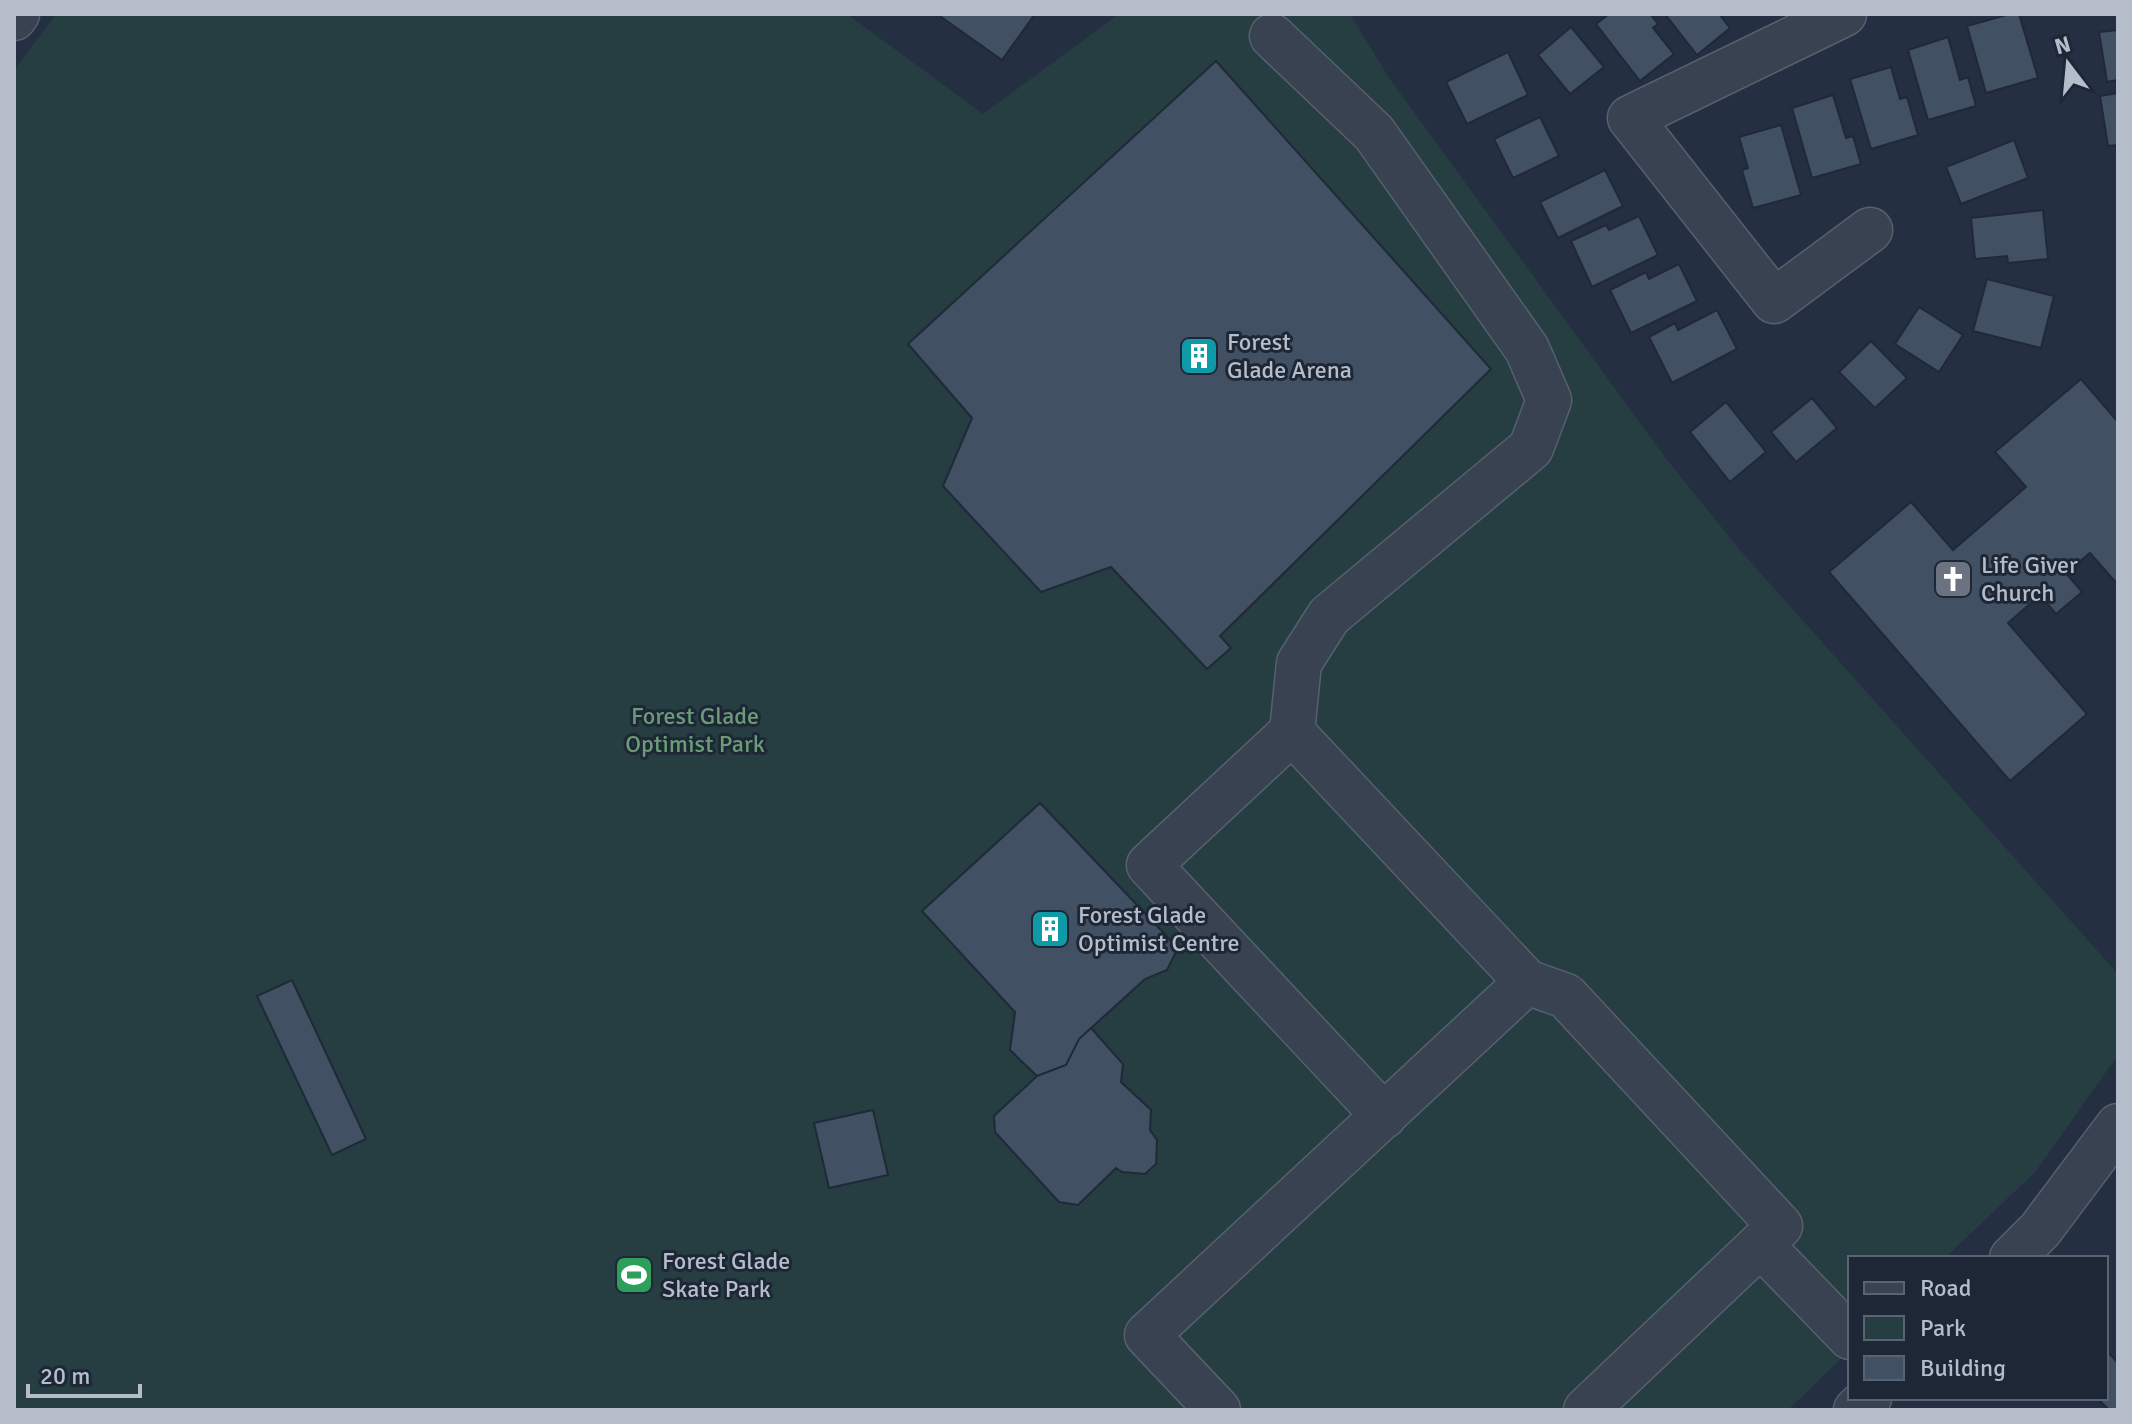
<svg xmlns="http://www.w3.org/2000/svg" width="2132" height="1424" viewBox="0 0 2132 1424" font-family="Signika,sans-serif">
	<style>
		.green { fill: #263e42 }
		.building { fill: #425063; stroke: #1f2938; stroke-width: 2 }
		.lines { fill: none; stroke-linecap: round; stroke-linejoin: round }
		.minor-casing { stroke: #56606e; stroke-width: 47 }
		.minor { stroke: #384251; stroke-width: 44 }
		.labels { text-anchor: middle; dominant-baseline: central; stroke-width: 6; stroke-linejoin: round; paint-order: stroke }
		.poi-label { font-size: 24px; fill: #b5bdcb; stroke: #1d2736; text-anchor: start }
		.park-label { font-size: 24px; fill: #6a9d76; stroke: #1d2736 }
	</style>
	<rect width="100%" height="100%" fill="#243041"/>
	<path class="green" d="M56,14H847L983,114L1119,14H1350L1389,78L1664,456L1739,549L2118,974V1055L2036,1171L1945,1258H1850V1350L1788,1410H14V70Z"/>
	<path class="building" d="M937,14H1035L1002,60Z
		M1609,14H1650L1658,24L1653,28L1674,54L1640,81L1596,24Z
		M1665,14H1719L1730,28L1697,55Z
		M2010,14H2019L2038,78L1986,93L1967,26Z
		M1571,27L1604,67L1570,94L1538,55Z
		M2118,30V80L2107,82L2099,32Z
		M1948,37L1960,80L1968,77L1976,106L1928,120L1908,50Z
		M1508,52L1528,95L1467,124L1446,82Z
		M1216,61L1491,369L1220,636L1231,648L1207,669L1111,567L1041,592L943,486L972,418L908,344Z
		M1891,67L1900,99L1907,97L1918,135L1871,149L1850,79Z
		M2118,93V145L2108,146L2100,96Z
		M1833,95L1846,138L1853,136L1861,164L1812,178L1792,108Z
		M1540,117L1559,156L1513,178L1494,139Z
		M1781,125L1801,195L1753,208L1742,170L1748,168L1739,137Z
		M2014,140L2028,178L1961,204L1946,167Z
		M1605,170L1623,206L1558,238L1540,202Z
		M2043,210L2048,259L2008,263L2007,256L1975,259L1971,218Z
		M1639,216L1658,255L1592,287L1571,241L1606,225L1609,230Z
		M1679,264L1697,301L1631,333L1610,290L1646,272L1649,279Z
		M1987,279L2054,296L2041,348L1973,331Z
		M1919,307L1963,335L1939,372L1895,344Z
		M1717,310L1737,349L1672,383L1649,337L1675,323L1678,330Z
		M1871,341L1907,378L1875,408L1839,372Z
		M2081,379L2118,422V585L2090,553L2066,573L2082,592L2056,614L2040,595L2008,623L2087,714L2010,781L1829,572L1911,502L1953,550L2026,487L1995,452Z
		M1812,398L1837,428L1796,462L1771,432Z
		M1726,402L1766,452L1730,482L1690,432Z
		M1040,803L1178,948L1167,970L1145,979L1079,1039L1066,1065L1037,1076L1010,1050L1015,1012L922,911Z
		M292,980L366,1139L332,1155L257,996Z
		M1091,1028L1123,1064L1121,1082L1151,1110L1150,1130L1157,1140L1156,1164L1145,1174L1122,1172L1116,1168L1078,1205L1059,1202L995,1132L994,1116L1037,1076L1066,1065L1079,1039Z
		M873,1110L888,1175L829,1188L814,1123Z
		M2106,1350L2118,1363V1410H2109L2097,1398H2106Z"/>
	<g class="lines">
		<g class="minor-casing">
			<path id="minor" d="M1844,14L1630,118L1774,301L1870,230
				M14,18L17,14
				M1272,36L1374,133L1527,349L1549,400L1531,448L1329,616L1299,663L1292,732
				M1384,1116L1149,865L1292,732L1527,982
				M1761,1245L1850,1337
				M2012,1258L2040,1230L2118,1126
				M1218,1410L1147,1335L1527,982L1566,996L1780,1226L1586,1410
				M1856,1410L1869,1398"/>
		</g>
		<use href="#minor" class="minor"/>
	</g>
	<defs>
		<g id="building-square" transform="scale(2)"><rect x="-9" y="-9" width="18" height="18" rx="4" fill="#0f9aa8" stroke="#1d2736"/><path d="M-4-6H4V6H1V3H-1V6H-4ZM-2.5-4.3h1.7v1.8h-1.7ZM.8-4.3h1.7v1.8H.8ZM-2.5-1h1.7V.8h-1.7ZM.8-1h1.7V.8H.8Z" fill="#fff"/></g>
		<g id="church-square" transform="scale(2)"><rect x="-9" y="-9" width="18" height="18" rx="4" fill="#6b7280" stroke="#1d2736"/><path d="M-1.2-6h2.4v3.5h3.3v2.4h-3.3V6h-2.4V-.1h-3.3v-2.4h3.3Z" fill="#fff"/></g>
		<g id="stadium-square" transform="scale(2)"><rect x="-9" y="-9" width="18" height="18" rx="4" fill="#2e9e5b" stroke="#1d2736"/><path d="M0-5a6.5 5 0 1 0 0 10a6.5 5 0 1 0 0-10ZM-3.5-1.8h7v3.6h-7Z" fill="#fff"/></g>
	</defs>
	<g fill-rule="evenodd">
		<use href="#building-square" x="1199" y="356"/>
		<use href="#church-square" x="1953" y="579"/>
		<use href="#building-square" x="1050" y="929"/>
		<use href="#stadium-square" x="634" y="1275"/>
	</g>
	<g class="labels">
		<g class="poi-label">
			<text x="1227" y="342">Forest<tspan x="1227" dy="28">Glade Arena</tspan></text>
			<text x="1981" y="565">Life Giver<tspan x="1981" dy="28">Church</tspan></text>
			<text x="1078" y="915">Forest Glade<tspan x="1078" dy="28">Optimist Centre</tspan></text>
			<text x="662" y="1261">Forest Glade<tspan x="662" dy="28">Skate Park</tspan></text>
		</g>
		<g class="park-label">
			<text x="695" y="716">Forest Glade<tspan x="695" dy="28">Optimist Park</tspan></text>
		</g>
	</g>
	<rect width="2132" height="1424" fill="none" stroke="#b5bdcb" stroke-width="32"/>
	<rect x="1848" y="1256" width="260" height="144" fill="#1d2736" stroke="#5a6372" stroke-width="2"/>
	<rect x="1864" y="1282" width="40" height="12" fill="#384251" stroke="#5a6372" stroke-width="2"/>
	<text x="1920" y="1296" font-size="24" fill="#b5bdcb">Road</text>
	<rect x="1864" y="1316" width="40" height="24" fill="#263e42" stroke="#5a6372" stroke-width="2"/>
	<text x="1920" y="1336" font-size="24" fill="#b5bdcb">Park</text>
	<rect x="1864" y="1356" width="40" height="24" fill="#425063" stroke="#5a6372" stroke-width="2"/>
	<text x="1920" y="1376" font-size="24" fill="#b5bdcb">Building</text>
	<g transform="translate(2068 64) rotate(344)" stroke="#1d2736" stroke-width="6" paint-order="stroke">
	<path d="M0-6L14 30L0 20L-14 30Z" fill="#b5bdcb"/>
	<text y="-12" font-size="22" font-weight="bold" text-anchor="middle" fill="#b5bdcb">N</text>
	</g>
	<path d="M28 1384v12h112v-12" fill="none" stroke="#b5bdcb" stroke-width="4"/>
	<text x="40" y="1384" font-size="24" fill="#b5bdcb" stroke="#1d2736" stroke-width="6" paint-order="stroke">20 m</text>
</svg>
